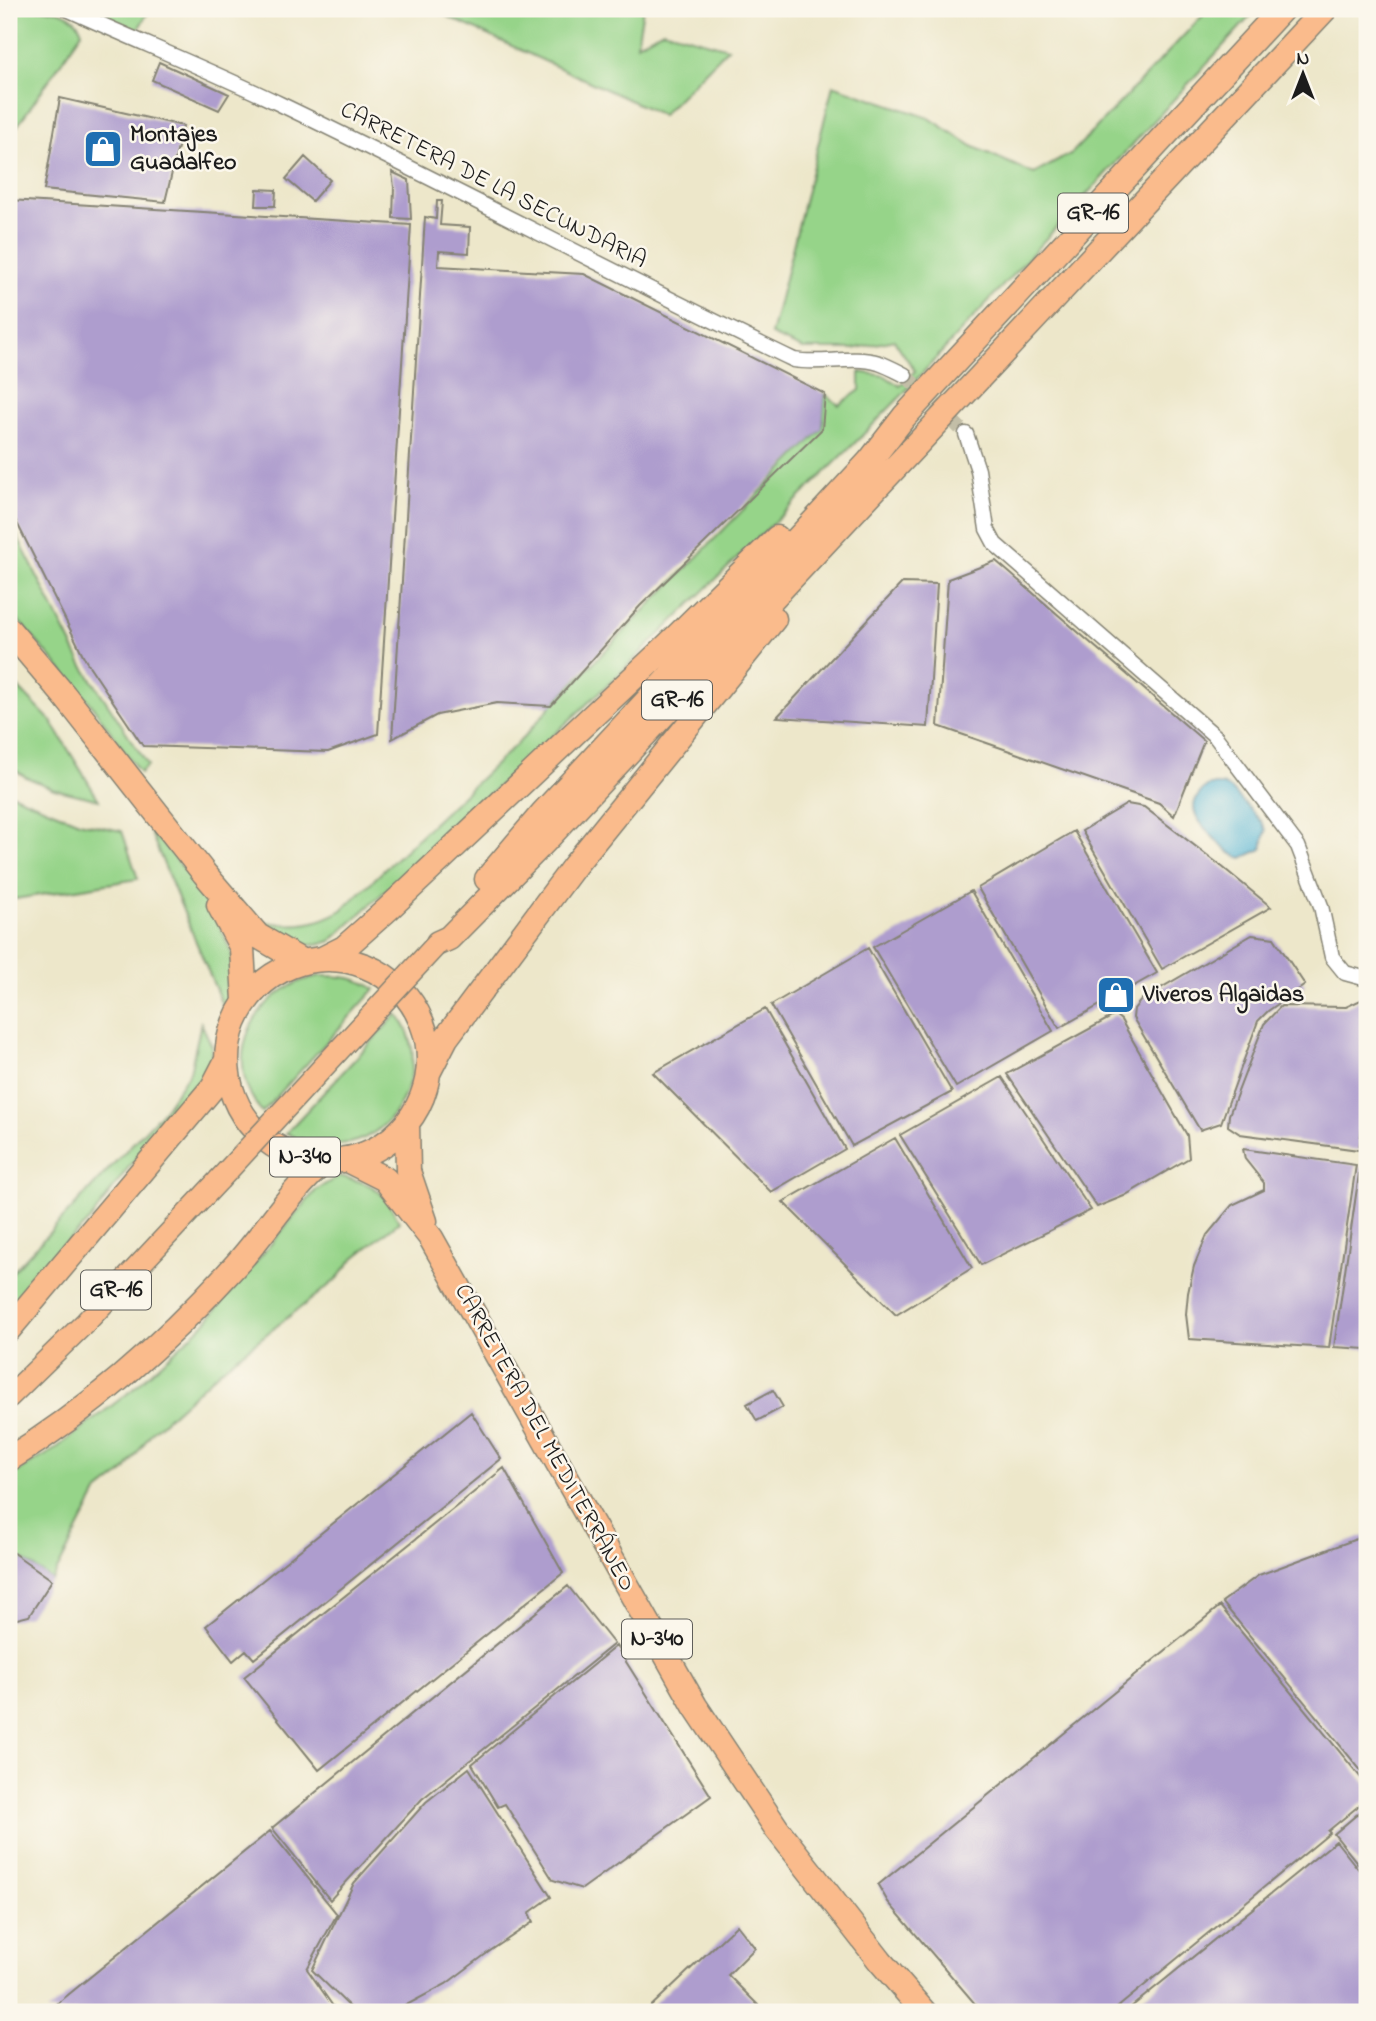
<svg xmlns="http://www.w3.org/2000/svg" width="1376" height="2021" viewBox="0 0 1376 2021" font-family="'Indie Flower',sans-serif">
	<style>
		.green { fill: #96d489; stroke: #597852; stroke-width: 2 }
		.water { fill: #54b4d3; stroke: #386878; stroke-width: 2 }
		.building { fill: #ae9dce }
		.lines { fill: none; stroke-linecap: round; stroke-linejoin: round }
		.street-tunnel { stroke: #c3bea7; stroke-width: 14; stroke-dasharray: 14 7; stroke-linecap: butt }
		.street-casing { stroke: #848273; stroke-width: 17 }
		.primary-casing { stroke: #848273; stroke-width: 24 }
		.highway-casing { stroke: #848273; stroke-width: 27 }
		.street { stroke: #fff; stroke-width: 14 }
		.primary { stroke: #fabb8c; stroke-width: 21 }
		.highway { stroke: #fabb8c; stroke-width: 24 }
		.primary-bridge-casing { stroke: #848273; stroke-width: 24; stroke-linecap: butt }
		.primary-bridge { stroke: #fabb8c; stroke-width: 21 }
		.labels { text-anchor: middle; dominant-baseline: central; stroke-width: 5; stroke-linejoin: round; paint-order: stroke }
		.shield { fill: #fbf7ec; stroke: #5f5e5a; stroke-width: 2 }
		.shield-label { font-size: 23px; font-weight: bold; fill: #1c1c1c }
		.poi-label { font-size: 24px; font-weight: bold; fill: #1c1c1c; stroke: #fbf7ec; text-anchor: start }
		.street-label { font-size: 24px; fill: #1c1c1c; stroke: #fbf7ec }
	</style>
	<rect width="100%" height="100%" fill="#fbf7ec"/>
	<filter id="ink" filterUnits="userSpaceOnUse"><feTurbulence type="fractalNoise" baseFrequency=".0143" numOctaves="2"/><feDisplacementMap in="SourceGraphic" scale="14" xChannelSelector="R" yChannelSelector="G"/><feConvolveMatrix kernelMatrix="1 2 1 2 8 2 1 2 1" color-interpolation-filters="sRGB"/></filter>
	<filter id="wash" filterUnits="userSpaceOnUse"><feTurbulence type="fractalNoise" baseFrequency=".00686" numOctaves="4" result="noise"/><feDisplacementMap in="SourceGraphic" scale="28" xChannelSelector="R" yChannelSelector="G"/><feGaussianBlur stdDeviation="1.57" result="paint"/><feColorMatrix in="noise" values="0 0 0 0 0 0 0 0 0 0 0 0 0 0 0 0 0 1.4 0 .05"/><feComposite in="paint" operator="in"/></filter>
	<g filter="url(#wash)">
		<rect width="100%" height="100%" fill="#ede7ca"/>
		<path class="green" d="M9,9C32,9 73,3 82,32L9,138Z
			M85,9H150L136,33Z
			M431,9H643L637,44L663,30L728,48L662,115Z
			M1209,9H1257L905,392L848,450L614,679L331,941C307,950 289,943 267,932L266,922C295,927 317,925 342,910L524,737L551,706L822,429L825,394L839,405L860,390V372L885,376L900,386L915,371L894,340L853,349H803L771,335L833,85L929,118L972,146L1034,174L1072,153Z
			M9,520L81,663L148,765L140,773L88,700L9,610Z
			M9,678L51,721L99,800L54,789L26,777L9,766Z
			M9,793L79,822L122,831L138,879L9,900Z
			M150,831L172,854L211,906L232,954L231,994L224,1009Z
			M320,976C340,976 358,977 375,989L262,1113C256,1104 249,1094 246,1084C231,1032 270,984 320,976Z
			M397,1014C411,1031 415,1053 411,1075C397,1137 343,1161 286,1133Z
			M201,1023L212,1046L210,1067L182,1107L131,1164L91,1219L44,1264L9,1308V1276L164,1110L190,1072Z
			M339,1176C376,1185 382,1188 399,1222L353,1259L336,1280L224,1367L152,1432L125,1471L97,1493L52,1580L9,1550V1477L54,1450L132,1390L204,1324L316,1190Z"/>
		<path class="water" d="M1210,785H1222L1231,789L1262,822L1266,830L1262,849L1242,858C1230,855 1224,848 1215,839C1197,820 1181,804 1210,785Z"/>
		<g id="blocks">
			<path class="building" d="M159,62L229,94L219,110L152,80Z
				M60,98L183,126L165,202L44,190Z
				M305,157L330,180L312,201L286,179Z
				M392,172L409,180L411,219L393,218L394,187Z
				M257,189L276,190L275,206H256Z
				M9,200L411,225L378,734L328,752L143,746L86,661L9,507Z
				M437,201H442L440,225L470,227L469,253L439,251L438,266L584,274L825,394L822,429L640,606L551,706L497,703L437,715L392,739L425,217L436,219Z
				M996,561L1204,741L1174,816L1159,803L938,726L948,579Z
				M902,583L937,584L928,727L777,717Z
				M1127,804L1144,807L1220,865L1271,907L1162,969L1082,831Z
				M1074,831L1157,973L1059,1028L978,888Z
				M971,891L1053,1031L956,1087L873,947Z
				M1252,935L1274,938L1305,985L1268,1011L1258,1021L1221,1123L1200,1130L1133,1018L1134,1009L1142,999Z
				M868,948L952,1092L852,1146L771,1005Z
				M1367,997V1087L1359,1150L1240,1134L1228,1126L1229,1115L1264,1024L1281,1006L1346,1007Z
				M765,1009L845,1149L771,1192L653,1073Z
				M1115,1015L1121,1020L1187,1135L1189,1158L1124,1196L1097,1207L1007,1074Z
				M1002,1077L1091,1210L981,1265L900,1135Z
				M895,1138L972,1268L896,1315L783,1202Z
				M1243,1149L1356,1165L1329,1348L1189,1339L1186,1314L1188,1293L1194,1266L1207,1235L1232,1205L1264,1190V1183L1245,1159Z
				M1360,1167L1367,1168V1349L1334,1347Z
				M773,1390L783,1407L757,1421L747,1404Z
				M471,1412L501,1459L254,1659L246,1650L233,1661L206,1626Z
				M504,1468L563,1573L319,1770L244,1677Z
				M1367,1535V1778L1222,1602L1259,1575Z
				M9,1550L52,1580L29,1616L9,1621Z
				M568,1586L614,1644L422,1799L330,1900L272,1828Z
				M1220,1606L1367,1785V1799L1328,1831L1330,1833L1112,2012H982L888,1902L878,1885Z
				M616,1646L711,1796L582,1889L553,1880L505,1804L498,1807L472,1764Z
				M469,1768L551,1897L529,1913L533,1922L490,1951L446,1984L401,2008L381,2012H355L312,1970L354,1883L426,1802Z
				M1367,1806V1875L1334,1834Z
				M270,1831L337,1914L307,1969L337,2012H47Z
				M1336,1841L1367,1880V2012H1125Z
				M737,1925L755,1948L728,1975L765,2012H645Z"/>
		</g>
	</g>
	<g filter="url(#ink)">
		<use href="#blocks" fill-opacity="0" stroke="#848273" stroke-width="2"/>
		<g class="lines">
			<path class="street-tunnel" d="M905,375L966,434"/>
			<g class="street-casing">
				<path id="street" d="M67,9C137,41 210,70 280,104C453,187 621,277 794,360C822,365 852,355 879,363C888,366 897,371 905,375
					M966,434L978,470L987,529L995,544L1215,736L1298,846L1321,906L1332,957L1345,973L1367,979"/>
			</g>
			<g class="primary-casing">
				<path id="primary" d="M9,1397L86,1322L219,1180"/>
			</g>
			<g class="highway-casing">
				<path id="highway" d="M9,630L64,695L204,873L258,936L303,962
					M487,879L542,814L869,462L904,417L1282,9
					M219,905L242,948L245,1001
					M438,943L449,938L545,841L1325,9
					M322,959L344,948L388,909L668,645L777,538
					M227 1060a101 101 0 1 1 202 0a101 101 0 1 1-202 0Z
					M429,1071L446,1038L575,865L774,619
					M407,1123L408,1171L425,1221
					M345,1159L385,1179L431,1238L695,1706L777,1829L880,1961L924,2012
					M9,1329L213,1087L227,1060
					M9,1459C94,1407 169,1339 235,1266C266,1232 290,1191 325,1161"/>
			</g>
			<use href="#street" class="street"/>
			<use href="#primary" class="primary"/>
			<use href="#highway" class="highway"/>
			<g class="primary-bridge-casing">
				<path id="primary-bridge" d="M219,1180L438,943"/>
			</g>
			<use href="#primary-bridge" class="primary-bridge"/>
		</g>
	</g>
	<defs>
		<g id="shop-square" transform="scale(2.0125)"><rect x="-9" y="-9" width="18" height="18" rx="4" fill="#1f6fb2" stroke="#fbf7ec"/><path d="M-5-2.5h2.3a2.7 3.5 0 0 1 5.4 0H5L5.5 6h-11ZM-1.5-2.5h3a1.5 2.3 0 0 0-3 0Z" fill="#fff"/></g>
	</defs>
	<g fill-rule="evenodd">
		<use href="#shop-square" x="103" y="149"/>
		<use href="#shop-square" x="1116" y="995"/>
	</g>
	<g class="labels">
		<g class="shield">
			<rect x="1058" y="193.5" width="70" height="39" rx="5"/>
			<rect x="642" y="680.5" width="70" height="39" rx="5"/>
			<rect x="270" y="1137.5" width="70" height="39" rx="5"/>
			<rect x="81" y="1270.5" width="70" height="39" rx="5"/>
			<rect x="622" y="1619.5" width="70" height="39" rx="5"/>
		</g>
		<g class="shield-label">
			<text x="1093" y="213">GR-16</text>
			<text x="677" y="700">GR-16</text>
			<text x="305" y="1157">N-340</text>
			<text x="116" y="1290">GR-16</text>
			<text x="657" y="1639">N-340</text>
		</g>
		<g class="poi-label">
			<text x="130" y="135">Montajes<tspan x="130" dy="28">Guadalfeo</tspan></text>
			<text x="1143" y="995">Viveros Algaidas</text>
		</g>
		<g class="street-label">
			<text transform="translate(493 186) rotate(27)">CARRETERA DE LA SECUNDARIA</text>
			<text transform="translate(544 1438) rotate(61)">CARRETERA DEL MEDITERRÁNEO</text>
		</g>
	</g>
	<rect width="1376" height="2021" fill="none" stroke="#fbf7ec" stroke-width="35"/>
	<g transform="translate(1303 74)" stroke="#fbf7ec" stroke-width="5" paint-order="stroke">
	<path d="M0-5L12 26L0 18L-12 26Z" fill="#1c1c1c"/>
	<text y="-10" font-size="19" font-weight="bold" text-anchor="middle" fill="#1c1c1c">N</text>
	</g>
</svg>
